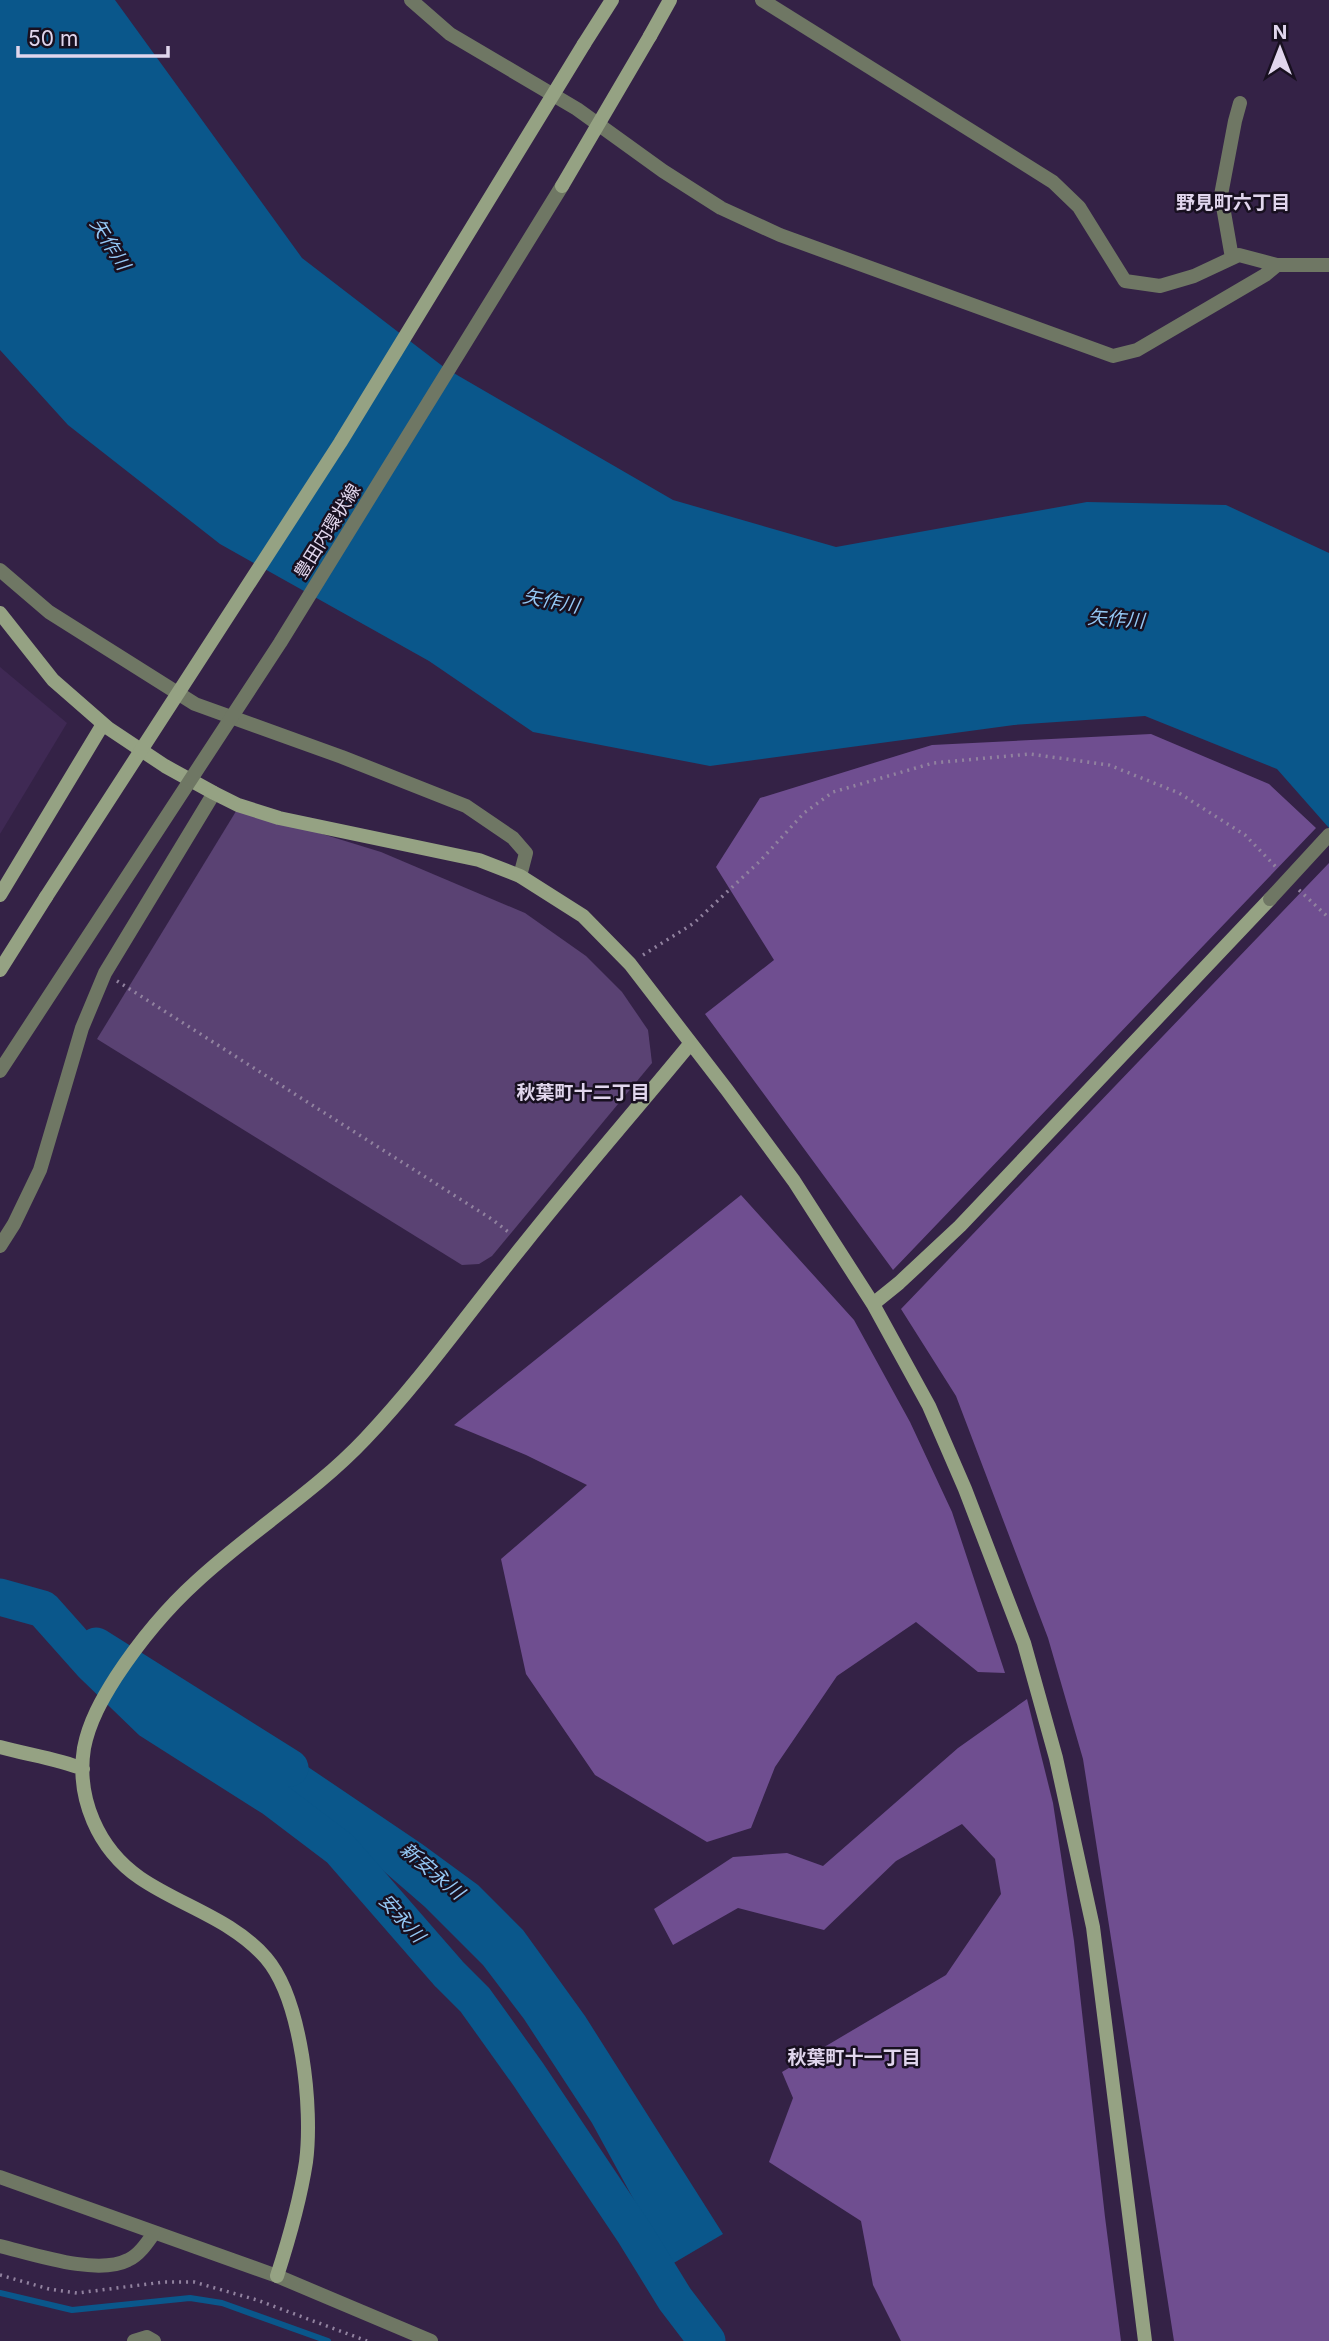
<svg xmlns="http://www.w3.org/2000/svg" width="1329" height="2341" viewBox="0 0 1329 2341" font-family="Inter,'Noto Sans JP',sans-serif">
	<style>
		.built { fill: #3f2954 }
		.green { fill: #5a4273 }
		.forest { fill: #6f4e90 }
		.water { fill: #0a578b }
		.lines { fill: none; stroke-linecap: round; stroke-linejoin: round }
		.stream { stroke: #0a578b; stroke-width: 6 }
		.river { stroke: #0a578b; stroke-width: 37 }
		.path { stroke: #91829f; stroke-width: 3.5; stroke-dasharray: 2 5; stroke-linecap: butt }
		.street { stroke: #6f7764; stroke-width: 14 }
		.secondary { stroke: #95a283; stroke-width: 14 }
		.street-bridge { stroke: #6f7764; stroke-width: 14 }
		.secondary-bridge { stroke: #95a283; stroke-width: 14 }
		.labels { text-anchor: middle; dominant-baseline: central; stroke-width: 5; stroke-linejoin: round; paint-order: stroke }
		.street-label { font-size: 18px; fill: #e1d6ed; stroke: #181020 }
		.neighbourhood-label { font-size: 19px; font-weight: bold; fill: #e1d6ed; stroke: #181020 }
		.water-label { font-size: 19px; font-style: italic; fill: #95c8f5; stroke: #181020 }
	</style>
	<rect width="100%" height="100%" fill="#342246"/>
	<path class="built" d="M0,667L67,723L0,834Z"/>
	<path class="green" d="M238,808L381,852L525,913L586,956L622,992L648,1030L652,1063L492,1256L479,1264L462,1265L97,1039Z"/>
	<path class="forest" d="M1151,734L1269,784L1316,828L893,1270L705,1014L774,960L716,867L760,798L932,745Z
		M1329,863V2341H1174L1083,1759L1048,1638L956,1396L901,1309Z
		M741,1195L854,1320L910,1422L952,1512L1005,1673L978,1672L916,1622L837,1676L775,1767L751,1828L707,1842L595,1775L526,1674L501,1559L587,1485L526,1455L454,1425Z
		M1027,1699L1053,1803L1074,1941L1105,2217L1121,2341H901L873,2285L861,2221L769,2162L793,2098L782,2072L946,1975L1001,1894L995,1859L962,1824L896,1861L824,1930L738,1908L673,1945L654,1909L733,1857L787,1853L823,1866L958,1748Z"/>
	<path class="water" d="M0,0H115L302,258L445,368L673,500L836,547L1087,502L1226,505L1329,553V828L1277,769L1145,716L1014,725L710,766L533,732L429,661L220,544L68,425L0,350Z
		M243,1723L422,1844L478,1885L523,1930L585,2016L723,2234L672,2264L652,2233L592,2123L524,2019L483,1965L425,1907L357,1848L257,1776Z"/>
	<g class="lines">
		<path class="stream" d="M0,2293L72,2310L190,2298L222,2303L328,2341"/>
		<path class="river" d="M0,1597L43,1609L92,1664L151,1721L274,1799L340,1849L449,1974L475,2000L528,2074L635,2234L675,2299L707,2341
			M96,1646L290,1768"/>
		<path class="path" d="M1299,890L1329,918
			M643,955L694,923L760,861L804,813L833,792L933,763L1030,754L1109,765L1179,793L1245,835L1276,867
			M117,981L493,1220L511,1234
			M0,2275L49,2289L77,2293L164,2282H194L257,2300L367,2341"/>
		<path class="street" d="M411,0L450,34L577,109L663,171L721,208L780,235L1113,356L1137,350L1265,275L1277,265
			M762,0L1053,182L1079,207L1125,281L1160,286L1194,276L1239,255L1277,265H1329
			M1232,258L1221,195L1235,121L1240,103
			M0,570L49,612L195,704L342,757L466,806L513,838L526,853L520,876
			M0,1246L14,1224L40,1170L82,1028L105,973L214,793
			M0,2177L277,2276L431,2341
			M0,2246C33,2254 97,2276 128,2260C139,2255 147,2243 154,2233
			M134,2341L147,2337L154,2341"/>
		<path class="secondary" d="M650,36L670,0
			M584,44L612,0
			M0,613L53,680L108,728L165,766L214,793L238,805L279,818L479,860L520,876L583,916L630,964L727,1090L794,1181L873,1304L929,1406L965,1489L1024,1643L1056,1758L1093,1927L1145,2341
			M0,895L103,724
			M0,970L46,897
			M873,1304L899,1283L960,1226L1270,899
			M0,1747C28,1755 56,1758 83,1769
			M277,2276C289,2239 300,2201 306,2162C313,2109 302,2000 266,1958C232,1919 181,1906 140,1878C98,1849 76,1798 84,1748C89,1722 102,1699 116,1677C139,1642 166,1609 197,1581C251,1531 315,1492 365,1439C423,1378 471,1309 524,1244C578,1176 635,1111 690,1044"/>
		<path class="street-bridge" d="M1270,899L1329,835
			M0,1071L280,643L562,186"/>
		<path class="secondary-bridge" d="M562,186L650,36
			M46,897L340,443L584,44"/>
	</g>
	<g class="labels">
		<g class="street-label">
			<text transform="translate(327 531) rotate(-58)">豊田内環状線</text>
		</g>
		<g class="neighbourhood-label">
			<text x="1233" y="202">野見町六丁目</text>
			<text x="583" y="1092">秋葉町十二丁目</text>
			<text x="854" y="2057">秋葉町十一丁目</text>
		</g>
		<g class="water-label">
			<text transform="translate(110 244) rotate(58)">矢作川</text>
			<text transform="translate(551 601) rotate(11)">矢作川</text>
			<text transform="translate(1116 619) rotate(4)">矢作川</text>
			<text transform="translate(432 1871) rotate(40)">新安永川</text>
			<text transform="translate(402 1918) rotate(48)">安永川</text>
		</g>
	</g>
	<g transform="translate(1280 49)" stroke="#181020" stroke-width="5" paint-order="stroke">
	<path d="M0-5L12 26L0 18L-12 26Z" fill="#e1d6ed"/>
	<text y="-10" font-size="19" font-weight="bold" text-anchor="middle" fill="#e1d6ed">N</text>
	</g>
	<path d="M18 46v10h150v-10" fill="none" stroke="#e1d6ed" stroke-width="3.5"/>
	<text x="28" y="46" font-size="21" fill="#e1d6ed" stroke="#181020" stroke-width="5" paint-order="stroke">50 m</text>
</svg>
